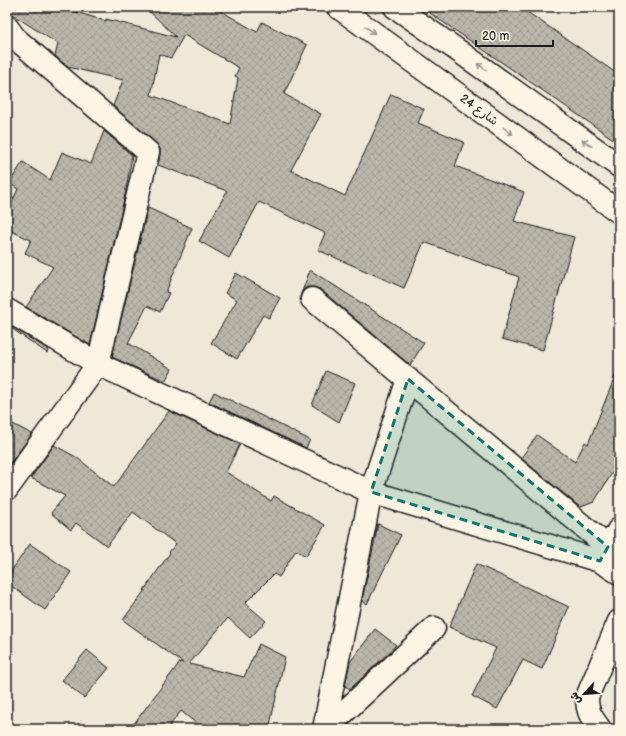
<svg xmlns="http://www.w3.org/2000/svg" width="626" height="736" viewBox="0 0 626 736" font-family="'Balsamiq Sans','Playpen Sans Arabic',sans-serif">
	<style>
		.building { fill: url(#building-cross-hatch); stroke: #1c1c1c; fill-rule: evenodd }
		.lines { fill: none; stroke-linecap: round; stroke-linejoin: round }
		.minor-casing { stroke: #1c1c1c; stroke-width: 25 }
		.tertiary-casing { stroke: #1c1c1c; stroke-width: 25 }
		.minor { stroke: #fcf5e5; stroke-width: 22 }
		.tertiary { stroke: #fcf5e5; stroke-width: 22 }
		.oneway { stroke: #97938b }
		.marked { fill: #0f766e; fill-opacity: 0.2; stroke: #0f766e; stroke-width: 3; stroke-dasharray: 8 5; stroke-linejoin: round }
		.labels { text-anchor: middle; dominant-baseline: central; stroke-width: 4; stroke-linejoin: round; paint-order: stroke }
		.street-label { font-size: 12px; fill: #1c1c1c; stroke: #fcf5e5 }
	</style>
	<defs>
		<pattern id="building-cross-hatch" width="8" height="8" patternUnits="userSpaceOnUse"><rect width="8" height="8" fill="#bab6aa"/><path d="M0 0l8 8M0 8l8-8" fill="none" stroke="#9f9c92"/></pattern>
	</defs>
	<rect width="100%" height="100%" fill="#eee8d9"/>
	<filter id="ink" filterUnits="userSpaceOnUse"><feTurbulence type="fractalNoise" baseFrequency=".025" numOctaves="2"/><feDisplacementMap in="SourceGraphic" scale="8" xChannelSelector="R" yChannelSelector="G"/><feConvolveMatrix kernelMatrix="1 2 1 2 8 2 1 2 1" color-interpolation-filters="sRGB"/></filter>
	<g filter="url(#ink)">
		<path class="building" d="M7,7H59L106,21V19L176,37L145,7H214L257,32L262,22L307,45L284,94L321,114L291,170L345,196L391,94L424,109L418,123L464,142L455,166L524,192L514,221L574,237L543,350L502,339L519,277L424,242L404,288L318,250L325,233L259,202L229,258L199,241L227,191L158,165L160,155V149L156,143L113,106L123,80L68,67L55,56L58,44L7,11ZM184,35L239,68L235,76L238,78L230,124L151,95L159,54L171,58Z
			M421,7H520L619,75V143Z
			M104,131L134,157L132,156L125,195L90,345L26,307L53,267L25,253L31,240L7,229V213L18,189L9,183L23,162L50,180L62,152L91,164Z
			M148,208L192,228L166,292L169,293L160,312L147,306L128,343L172,369L165,381L112,357Z
			M310,270L424,343L410,365L320,289L314,287H307L302,291L300,297Z
			M236,273L280,298L269,318L263,315L237,359L211,343L237,300L225,293Z
			M12,327L49,350L47,353L11,328Z
			M618,369L619,370V462L594,502L581,507L576,504L521,458L537,435L575,462L585,442L588,444Z
			M326,371L355,383L339,422L312,405Z
			M214,392L310,440L306,448L209,402Z
			M169,411L240,444L226,472L271,501L274,496L325,525L306,556L296,550L279,577L274,574L245,603L266,621L250,638L228,618L189,664L244,677L259,644L285,657L269,729H203L181,711L167,729H130L180,662L183,663L123,620L145,590H144L170,553L169,552L176,544L133,512L107,546L76,523L71,530L51,513L65,496L31,478L54,445L76,457L114,487Z
			M7,421L32,434L8,466L7,465Z
			M378,524L401,535L367,604L362,601Z
			M30,544L71,572L45,610L7,583V577Z
			M476,564L569,607L542,669L523,660L497,709L472,696L496,648L449,627Z
			M375,629L396,645L390,652L350,689L345,686L350,662Z
			M87,650L109,668L84,698L62,680Z"/>
		<g class="lines">
			<g class="minor-casing">
				<path id="minor" d="M7,27L15,38L148,152L98,364L7,489
					M312,299L608,547
					M7,310L98,364L371,492L600,561
					M619,529L600,561L619,573
					M324,729L371,492L408,379
					M326,729L434,628
					M600,729C591,717 587,712 587,697L619,621"/>
			</g>
			<g class="tertiary-casing">
				<path id="tertiary" d="M338,7L619,212
					M395,7L453,47L619,166"/>
			</g>
			<use href="#minor" class="minor"/>
			<use href="#tertiary" class="tertiary"/>
		</g>
		<defs><path id="oneway-shaft" d="M-6 0H5M1.5-3L5.5 0L1.5 3" fill="none" stroke-width="1.6" stroke-linecap="round" stroke-linejoin="round"/></defs>
		<g class="oneway">
			<use href="#oneway-shaft" transform="translate(370 30) rotate(36)"/>
			<use href="#oneway-shaft" transform="translate(482 67) rotate(-144)"/>
			<use href="#oneway-shaft" transform="translate(508 131) rotate(36)"/>
			<use href="#oneway-shaft" transform="translate(587 143) rotate(-144)"/>
		</g>
	</g>
	<path class="marked" d="M408,379L608,547L600,561L371,492Z"/>
	<g class="labels">
		<g class="street-label">
			<text transform="translate(479 110) rotate(36)">شارع 24</text>
		</g>
	</g>
	<rect width="626" height="736" fill="none" stroke="#fcf5e5" stroke-width="24"/>
	<rect x="12" y="12" width="602" height="712" fill="none" stroke="#1c1c1c" stroke-width="1.5" filter="url(#ink)"/>
	<g transform="translate(584 694) rotate(244)" stroke="#fcf5e5" stroke-width="3" paint-order="stroke">
	<path d="M0-3L7 15L0 10L-7 15Z" fill="#1c1c1c"/>
	<text y="-6" font-size="11" font-weight="bold" text-anchor="middle" fill="#1c1c1c">ش</text>
	</g>
	<path d="M476 40v6h77v-6" fill="none" stroke="#1c1c1c" stroke-width="2"/>
	<text x="482" y="40" font-size="12" fill="#1c1c1c" stroke="#fcf5e5" stroke-width="3" paint-order="stroke">20 m</text>
</svg>
